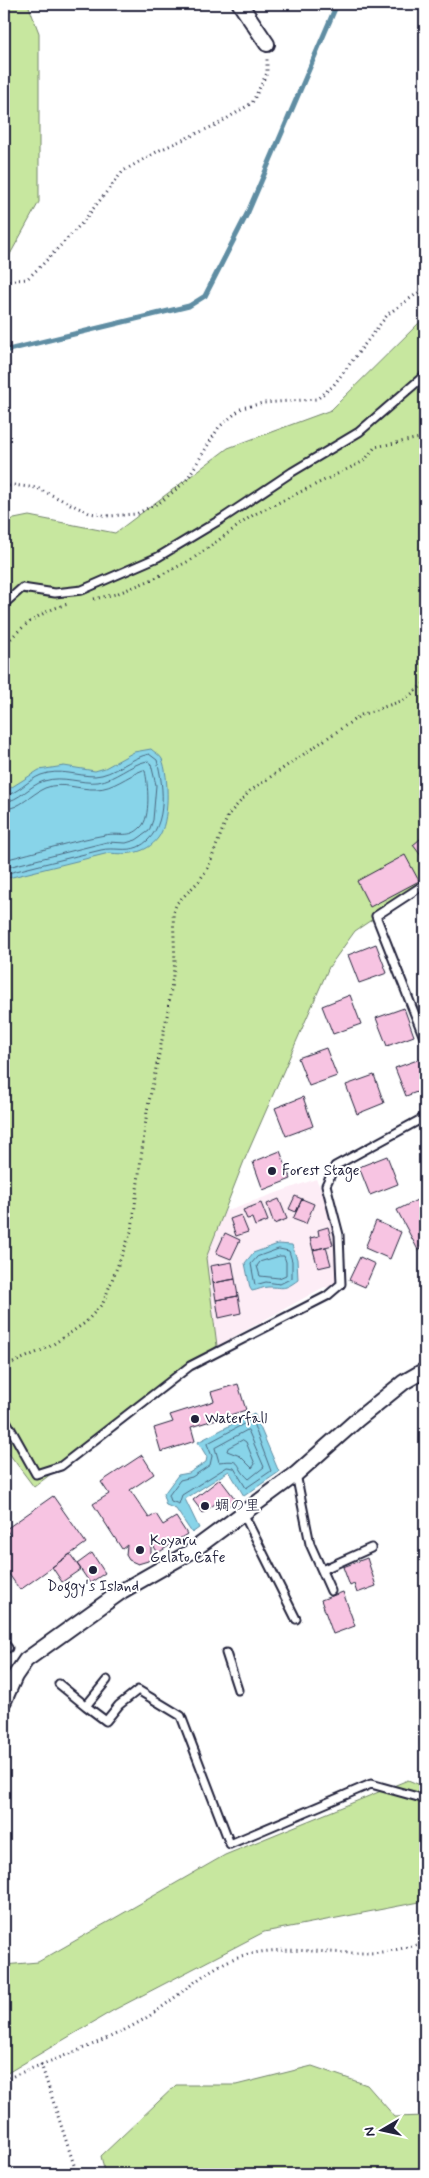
<svg xmlns="http://www.w3.org/2000/svg" width="429" height="2178" viewBox="0 0 429 2178" font-family="Mynerve,'Klee One',sans-serif">
	<style>
		.built { fill: #fdedf6 }
		.green { fill: #c7e79f; stroke: #74846d }
		.water { fill: #88d4e9; stroke: #5f8da3 }
		.lines { fill: none; stroke-linecap: round; stroke-linejoin: round }
		.shore { stroke: #4b6981; stroke-width: 1 }
		.stream { stroke: #5f8da3; stroke-width: 5 }
		.building { fill: #f7c4e2; stroke: #22223b }
		.service-casing { stroke: #22223b; stroke-width: 11 }
		.minor-casing { stroke: #22223b; stroke-width: 18 }
		.path { stroke: #22223b; stroke-width: 3; stroke-dasharray: 1 4; stroke-linecap: butt }
		.service { stroke: #fff; stroke-width: 7 }
		.minor { stroke: #fff; stroke-width: 14 }
		.poi-dot { fill: #22223b; stroke: #fff; stroke-width: 2 }
		.labels { text-anchor: middle; dominant-baseline: central; stroke-width: 4; stroke-linejoin: round; paint-order: stroke }
		.poi-label { font-size: 15px; fill: #22223b; stroke: #fff; text-anchor: start }
	</style>
	<rect width="100%" height="100%" fill="#fff"/>
	<filter id="ink" filterUnits="userSpaceOnUse"><feTurbulence type="fractalNoise" baseFrequency=".02" numOctaves="2"/><feDisplacementMap in="SourceGraphic" scale="10" xChannelSelector="R" yChannelSelector="G"/><feConvolveMatrix kernelMatrix="1 2 1 2 8 2 1 2 1" color-interpolation-filters="sRGB"/></filter>
	<g filter="url(#ink)">
		<path class="built" d="M316,1179L339,1225L338,1288L324,1287L217,1346L206,1258L225,1211Z"/>
		<path class="green" d="M4,4H28L39,33V202L8,258L4,257Z
			M425,317V884L355,931L329,967L244,1161L206,1258L217,1346L34,1487L4,1447V521L29,516L115,533L228,448L331,410Z
			M408,1780L425,1787V1901L264,1932L114,2010L4,2075V1965L38,1962L225,1855Z
			M312,2066L367,2085L395,2117L425,2116V2174H105L101,2156L176,2085H236Z"/>
		<path class="water" d="M151,749C154,752 160,755 162,759C169,776 170,823 158,838C146,854 127,855 109,853L4,879V792L39,770L64,766L95,771L105,768L134,752Z
			M278,1244L292,1245L297,1259L298,1280C283,1291 284,1287 268,1287C263,1287 258,1290 252,1291L250,1288L245,1263L253,1253Z
			M254,1413L279,1472L244,1496L229,1471L185,1499L199,1528L192,1533L176,1509L166,1505L163,1495L178,1475L189,1473L206,1462L207,1457L198,1442Z"/>
		<g class="lines">
			<path class="shore" d="M4,796C17,794 28,780 41,775C60,768 76,776 95,776C114,775 130,758 149,754L157,760C164,787 169,832 138,847C126,852 113,847 101,850C68,858 36,866 4,874
				M4,802C19,801 30,785 44,781C64,775 80,784 98,782C116,779 129,765 147,761L151,764L156,785L153,820L149,831L136,840L126,843L107,842L4,868
				M4,809C20,809 31,794 45,788C62,781 79,790 96,789C113,789 127,776 143,770L145,771C148,783 151,818 141,827C130,839 119,832 105,835C71,841 37,852 4,860
				M279,1249L289,1251L292,1261V1278L280,1284L266,1282L255,1285L251,1264L257,1257Z
				M280,1256H284L286,1262V1275L279,1278L260,1276L257,1266L260,1262Z
				M250,1421L253,1423L271,1471L246,1488L234,1468L227,1467L182,1495L179,1504L171,1501L169,1495L180,1480L192,1477L210,1465L212,1456L207,1444Z
				M248,1430L264,1467L249,1479C233,1465 245,1459 219,1462L215,1448Z
				M243,1440L246,1442L255,1464L252,1468L240,1456L227,1451L228,1448Z"/>
			<path class="stream" d="M4,351L189,306L205,296L248,212L337,4"/>
		</g>
		<path class="building" d="M425,835V861L413,845Z
			M405,855L419,881L370,907L357,881Z
			M376,944L387,973L359,983L348,955Z
			M350,995L361,1024L333,1034L322,1006Z
			M404,1008L414,1036L387,1046L376,1018Z
			M326,1048L337,1076L309,1086L298,1058Z
			M423,1058L425,1064V1089L406,1096L395,1068Z
			M374,1075L384,1103L357,1114L346,1085Z
			M303,1097L313,1126L286,1136L275,1108Z
			M280,1151L291,1179L263,1190L253,1162Z
			M387,1156L398,1184L370,1195L359,1167Z
			M295,1196L302,1199L296,1212L289,1209Z
			M425,1196V1246L418,1250L397,1210Z
			M279,1199L287,1219L274,1224L267,1204Z
			M302,1199L314,1204L306,1224L293,1219Z
			M261,1203L268,1221L255,1226L252,1218L247,1219L243,1210Z
			M241,1215L248,1232L236,1236L230,1219Z
			M376,1221L401,1232L390,1259L365,1248Z
			M328,1227L333,1245L313,1250L310,1238L319,1236L318,1230Z
			M225,1233L240,1240L231,1259L216,1253Z
			M326,1247L331,1265L318,1268L313,1250Z
			M360,1257L375,1264L365,1287L349,1280Z
			M232,1262L235,1279L213,1283L210,1266Z
			M235,1279L238,1296L216,1300L213,1283Z
			M238,1296L241,1313L219,1318L216,1300Z
			M238,1384L246,1410L191,1427L195,1441L161,1452L154,1428L173,1422L170,1415L214,1401L211,1392Z
			M142,1455L154,1474L130,1490L149,1518L156,1514L163,1525L176,1517L187,1534L158,1553L153,1545L151,1546V1557L148,1561L138,1564L129,1560L126,1555L127,1545L122,1549L93,1504L109,1494L101,1482Z
			M220,1479L236,1500L225,1508L220,1500L203,1513L193,1500Z
			M53,1496L86,1543L20,1590L4,1567V1539L10,1535L6,1529Z
			M92,1553L105,1573L90,1583L77,1564Z
			M70,1554L81,1569L62,1582L52,1567Z
			M367,1558L376,1586L357,1593L354,1584L350,1586L343,1567Z
			M343,1592L355,1626L333,1634L321,1600Z"/>
		<g class="lines">
			<g class="service-casing">
				<path id="service" d="M4,604L22,588L55,593L82,590L158,557L223,518L292,472L359,432L425,375
					M425,884L376,916L425,1040
					M421,1119L425,1128
					M4,1417L36,1474L61,1466L190,1366L327,1296L341,1284L339,1235L326,1185L335,1166L425,1117
					M296,1474L310,1544L331,1591
					M243,1513L296,1619
					M322,1570L371,1548
					M4,1643L8,1648
					M226,1653L238,1690
					M59,1684L86,1706L107,1680
					M86,1706L106,1721L119,1705L138,1690L181,1716L230,1844L371,1784L425,1799"/>
			</g>
			<g class="minor-casing">
				<path id="minor" d="M240,4L267,44
					M4,1701L15,1676L26,1660L122,1591L192,1551L296,1474L358,1419L404,1382L425,1370"/>
			</g>
			<path class="path" d="M4,281L27,279L42,265L82,223L123,171L160,150L218,124L252,103L267,73V57
				M4,487L13,485L37,488L89,513L109,516L136,514L162,501L186,481L219,427L242,408L263,403L317,399L333,386L388,314L425,288
				M94,599L116,594L151,580L191,560L253,515L364,461L375,447L425,437
				M4,646C21,626 43,610 68,604
				M4,1367L49,1347L85,1323L103,1303L132,1229L147,1111L167,1016L175,962L173,913L177,903L199,881L208,868L228,815L250,791L361,715L404,700L425,683
				M41,2064L77,2174
				M4,2080C51,2059 102,2045 146,2018C174,2001 207,1967 238,1957C278,1944 324,1954 366,1953C385,1953 407,1948 425,1942"/>
			<use href="#service" class="service"/>
			<use href="#minor" class="minor"/>
		</g>
	</g>
	<g class="poi-dot">
		<circle cx="272" cy="1171" r="5"/>
		<circle cx="195" cy="1419" r="5"/>
		<circle cx="205" cy="1506" r="5"/>
		<circle cx="140" cy="1550" r="5"/>
		<circle cx="93" cy="1570" r="5"/>
	</g>
	<g class="labels">
		<g class="poi-label">
			<text x="282" y="1171">Forest Stage</text>
			<text x="205" y="1419">Waterfall</text>
			<text x="215" y="1506">蜩の里</text>
			<text x="150" y="1541">Koyaru<tspan x="150" dy="17">Gelato Cafe</tspan></text>
			<text x="93" y="1587" text-anchor="middle">Doggy's Island</text>
		</g>
	</g>
	<rect width="429" height="2178" fill="none" stroke="#fff" stroke-width="20"/>
	<rect x="10" y="10" width="409" height="2158" fill="none" stroke="#22223b" stroke-width="2" filter="url(#ink)"/>
	<g transform="translate(382 2130) rotate(261)" stroke="#ffffff" stroke-width="4" paint-order="stroke">
	<path d="M0-4L9 19L0 12L-9 19Z" fill="#22223b"/>
	<text y="-8" font-size="14" font-weight="bold" text-anchor="middle" fill="#22223b">N</text>
	</g>
</svg>
